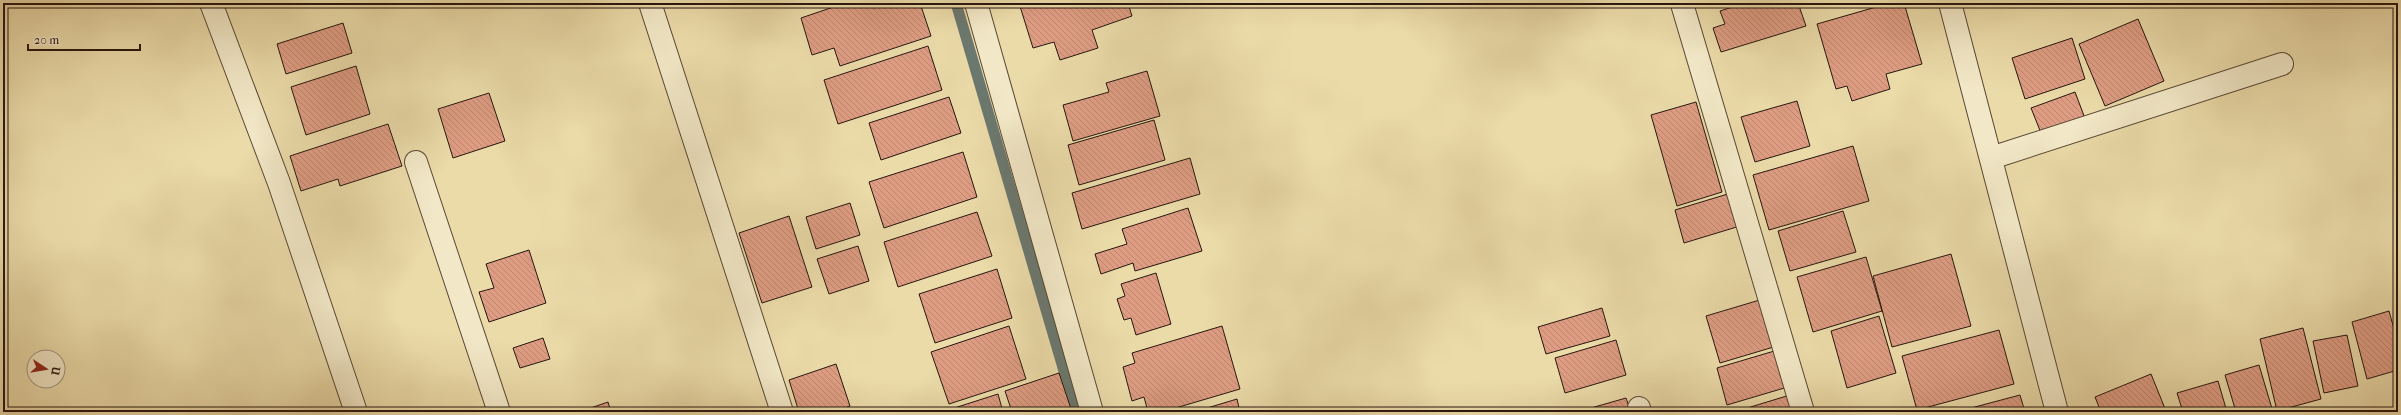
<svg xmlns="http://www.w3.org/2000/svg" width="2401" height="415" viewBox="0 0 2401 415" font-family="'IM FELL French Canon',serif">
	<style>
		.lines { fill: none; stroke-linecap: round; stroke-linejoin: round }
		.stream { stroke: #6b786f; stroke-width: 11 }
		.building { fill: url(#building-back-hatch); stroke: #27160e }
		.street-casing { stroke: #584735; stroke-width: 24 }
		.street { stroke: #f2e8c7; stroke-width: 22 }
	</style>
	<defs>
		<pattern id="building-back-hatch" width="6" height="6" patternUnits="userSpaceOnUse"><rect width="6" height="6" fill="#de9d83"/><path d="M-1 5l2 2M0 0l6 6M5-1l2 2" fill="none" stroke="#be8670"/></pattern>
	</defs>
	<rect width="100%" height="100%" fill="#ebdba9"/>
	<filter id="stains"><feTurbulence type="fractalNoise" baseFrequency=".005" numOctaves="4"/><feColorMatrix values="0 0 0 0 .2 0 0 0 0 .09 0 0 0 0 .02 0 0 0 .5 -.17"/></filter>
	<radialGradient id="worn" r=".72"><stop offset=".6" stop-color="#630" stop-opacity="0"/><stop offset="1" stop-color="#630" stop-opacity=".3"/></radialGradient>
	<g class="lines">
		<path class="stream" d="M956,3L1076,412"/>
	</g>
	<path class="building" d="M845,3H872L874,8L888,3H920L931,36L840,66L834,48L812,55L801,18Z
		M1019,3H1128L1132,16L1092,30L1098,48L1060,60L1054,42L1033,48Z
		M1745,3H1798L1806,26L1721,52L1713,28L1725,24L1720,11Z
		M1890,3H1904L1922,64L1886,74L1890,89L1852,101L1847,86L1836,89L1817,24Z
		M2138,19L2164,81L2105,106L2079,44Z
		M343,23L352,53L286,74L277,44Z
		M2072,38L2085,79L2025,99L2012,58Z
		M928,46L942,90L838,124L824,80Z
		M356,66L370,114L306,135L291,87Z
		M1147,71L1160,116L1073,141L1063,105L1109,92L1106,83Z
		M2075,92L2086,121L2043,138L2031,108Z
		M489,93L505,141L453,158L438,109Z
		M949,97L961,133L881,160L869,123Z
		M1797,101L1810,146L1755,162L1741,117Z
		M1696,102L1722,192L1677,206L1651,115Z
		M1154,120L1165,160L1079,185L1068,145Z
		M388,124L402,166L340,186L338,179L301,191L290,156Z
		M1853,146L1869,201L1769,230L1753,175Z
		M963,152L977,197L884,228L869,182Z
		M1190,158L1200,194L1082,229L1072,193Z
		M1731,193L1740,226L1684,243L1675,210Z
		M850,203L860,235L816,249L806,217Z
		M1188,208L1202,251L1135,271L1133,263L1101,274L1095,254L1127,244L1122,229Z
		M1843,211L1856,252L1790,271L1778,231Z
		M977,212L992,256L898,287L884,242Z
		M789,216L812,287L762,303L739,233Z
		M858,246L869,281L829,294L817,259Z
		M529,250L546,303L489,322L479,292L494,288L486,264Z
		M1951,254L1971,326L1892,347L1873,276Z
		M1866,257L1882,311L1813,332L1797,277Z
		M997,269L1012,318L935,343L919,294Z
		M1156,273L1171,324L1136,335L1131,318L1124,320L1117,299L1125,296L1121,284Z
		M1763,299L1777,346L1720,363L1706,316Z
		M1602,308L1610,336L1546,354L1538,327Z
		M2389,311L2398,343V370L2367,379L2352,322Z
		M1879,316L1896,373L1847,388L1831,331Z
		M1009,326L1026,379L949,404L931,352Z
		M1222,326L1240,389L1162,412H1148L1144,397L1132,401L1123,367L1135,363L1132,353Z
		M2303,328L2321,399L2277,411L2260,339Z
		M1999,330L2014,384L1917,410L1902,356Z
		M2347,335L2358,386L2324,393L2313,341Z
		M543,338L550,359L520,368L513,348Z
		M1616,340L1626,375L1565,393L1555,358Z
		M1781,349L1791,386L1727,405L1717,368Z
		M836,364L850,406L833,412H799L789,380Z
		M2259,365L2273,412H2236L2225,375Z
		M1059,373L1072,412H1012L1005,391Z
		M2151,374L2166,411L2101,412L2095,397Z
		M2218,381L2227,412H2183L2177,393Z
		M998,394L1003,412H945V411Z
		M1790,395L1794,412H1734Z
		M2020,395L2025,412H1956Z
		M1626,398L1631,412H1577Z
		M1237,399L1240,412H1194Z
		M608,402L611,412H579Z"/>
	<g class="lines">
		<g class="street-casing">
			<path id="street" d="M211,3L279,183L356,412
				M650,3L782,412
				M976,3L1092,412
				M1950,3L2057,412
				M1682,4L1803,412
				M1991,158L2282,64
				M416,162L499,412
				M1639,408L1640,412"/>
		</g>
		<use href="#street" class="street"/>
	</g>
	<rect width="2401" height="415" fill="none" stroke="#ebdba9" stroke-width="16"/>
	<rect x="4" y="4" width="2393" height="407" fill="none" stroke="#27160e" stroke-width="2"/>
	<rect x="8" y="8" width="2385" height="399" fill="none" stroke="#27160e"/>
	<g transform="translate(46 369) rotate(102)"><circle r="19" fill="#f2e8c7" stroke="#a1947d"/>
	<path d="M0-3L7 15L0 10L-7 15Z" fill="#8f2418"/>
	<text y="-6" font-size="11" font-weight="bold" text-anchor="middle" fill="#27160e">U</text>
	</g>
	<path d="M28 44v6h112v-6" fill="none" stroke="#27160e" stroke-width="2"/>
	<text x="34" y="44" font-size="12" fill="#27160e" stroke="#f2e8c7" stroke-width="3" paint-order="stroke">20 m</text>
	<rect width="100%" height="100%" filter="url(#stains)"/>
	<rect width="100%" height="100%" fill="url(#worn)"/>
</svg>
